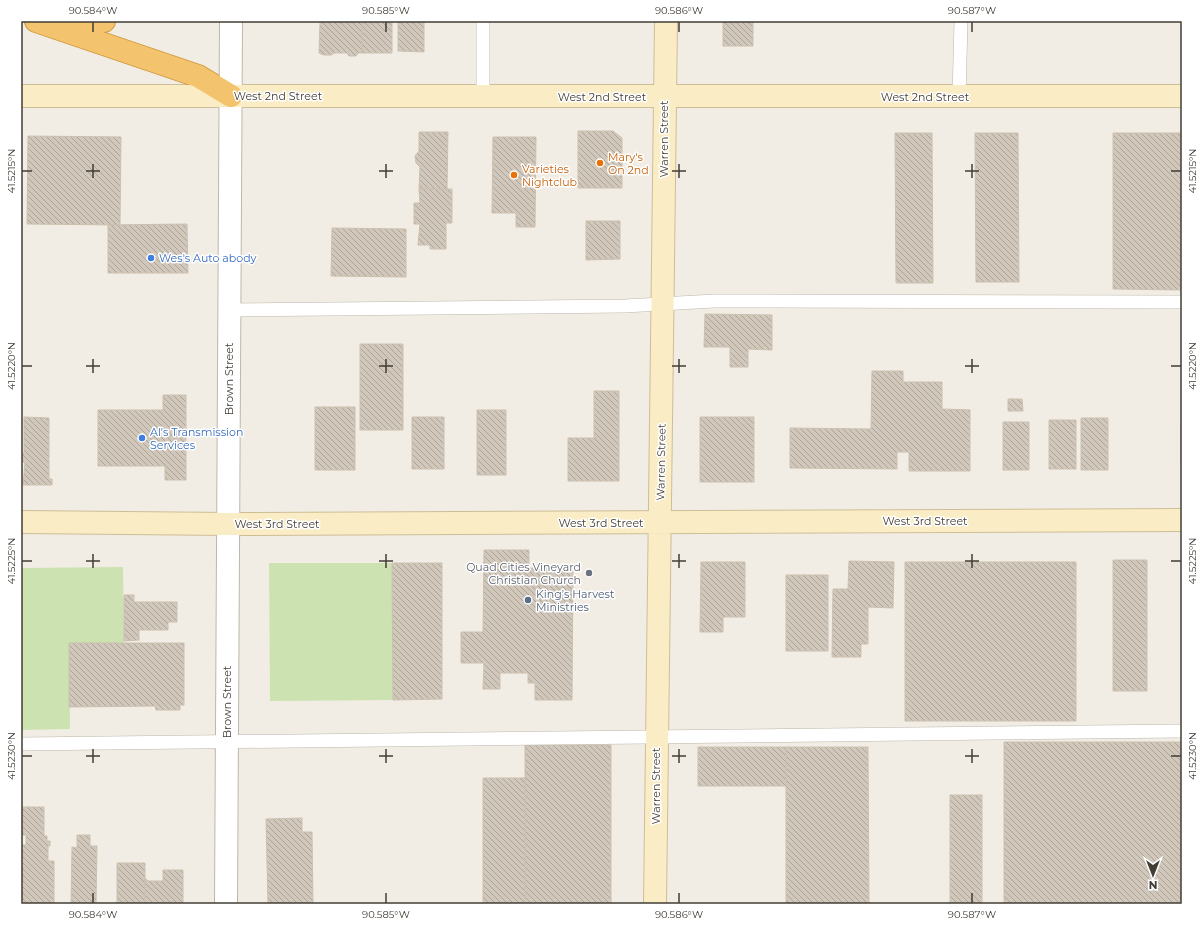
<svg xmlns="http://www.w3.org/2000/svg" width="1203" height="925" viewBox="0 0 1203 925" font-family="Montserrat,sans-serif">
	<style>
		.grass { fill: #cce2b0 }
		.building { fill: url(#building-back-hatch); stroke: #ccc0af }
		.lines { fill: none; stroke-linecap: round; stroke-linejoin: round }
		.lane-casing { stroke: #beb7ab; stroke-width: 14 }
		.street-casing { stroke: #beb7ab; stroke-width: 24 }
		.secondary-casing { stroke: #cebe97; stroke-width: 24 }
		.highway-casing { stroke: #d1983e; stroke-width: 24 }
		.lane { stroke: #fff; stroke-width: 13 }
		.street { stroke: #fff; stroke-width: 22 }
		.secondary { stroke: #faecc5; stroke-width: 22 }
		.highway { stroke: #f3c46d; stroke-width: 22 }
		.ticks { fill: none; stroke: #423d35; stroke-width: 1.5 }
		.food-dot { fill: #e8710a; stroke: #fff; stroke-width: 1.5 }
		.shop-dot { fill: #3f7fe0; stroke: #fff; stroke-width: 1.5 }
		.worship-dot { fill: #6b7280; stroke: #fff; stroke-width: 1.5 }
		.service-dot { fill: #5c6f8a; stroke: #fff; stroke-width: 1.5 }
		.labels { text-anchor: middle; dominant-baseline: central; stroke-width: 3; stroke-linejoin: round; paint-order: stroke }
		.street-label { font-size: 11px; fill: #423d35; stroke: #fff }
		.food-label { font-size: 11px; fill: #c56008; stroke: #fff; text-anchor: start }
		.shop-label { font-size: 11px; fill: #366cbe; stroke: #fff; text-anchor: start }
		.worship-label { font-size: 11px; fill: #5b616d; stroke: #fff; text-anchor: end }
		.service-label { font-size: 11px; fill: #4e5e75; stroke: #fff; text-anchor: start }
		.neatline { fill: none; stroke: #423d35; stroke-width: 1.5 }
		.ticks-label { font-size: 10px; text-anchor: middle; fill: #423d35 }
	</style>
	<defs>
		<pattern id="building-back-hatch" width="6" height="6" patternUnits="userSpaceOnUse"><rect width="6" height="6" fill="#d1c8bb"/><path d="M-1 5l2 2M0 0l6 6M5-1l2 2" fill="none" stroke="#aba499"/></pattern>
	</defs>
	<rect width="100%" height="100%" fill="#f1ede4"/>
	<path class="grass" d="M269,563H392L393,700L270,701Z
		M123,567L124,643L69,644L70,729L21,730V568Z"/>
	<path class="building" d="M322,21H360L362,23V53H358L356,56H349L347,53H334L331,55H324L319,53L320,23Z
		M362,21H392V53H362Z
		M398,21H424V52L398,51Z
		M753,21V46H723V22Z
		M578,131H613L622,138V188H578Z
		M419,132H448L447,189H419L420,167L416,163L415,156L419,151Z
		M895,133H932L933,283H896Z
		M975,133H1018L1019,282H976Z
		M1113,133H1182V290L1113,289Z
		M28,136L121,137L120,225L27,224Z
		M493,137H536L535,227H516V213H492Z
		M419,189H452V223H446V249H430V245H418L420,224H414V203H420Z
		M586,221H620V259L586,260Z
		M187,224L188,273H108V225Z
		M332,228L406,229V277L331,276Z
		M705,314L772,315V350L748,349V367H730V347H704Z
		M360,344H403V430H360Z
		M872,371H903V382H942V409L970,410V471H909V452H897V469L790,468V428L871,429Z
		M594,391H619V481H568V438H594Z
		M163,395H186V480H165V466H98V410H163Z
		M1008,399H1022L1023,411H1008Z
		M315,407H355V470H315Z
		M477,410H506V475H477Z
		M24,417L49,418V479H52V485H23L25,463L22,461V456L24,452Z
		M412,417H444V469H412Z
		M700,417H754V482H700Z
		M1081,418H1108V470H1081Z
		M1049,420H1076V469H1049Z
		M1003,422H1029V470H1003Z
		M1181,423H1182V465H1181Z
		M484,550H529V568H573L572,700H535V683H528V673H500V689H483L484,663H461V632H483Z
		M1113,560H1147V691H1113Z
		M849,561L894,562L893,608L868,607V644H861V657H832L833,589H848Z
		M701,562H745V617H723V632H700Z
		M905,562H1076V721H905Z
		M392,563H442V699L393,700Z
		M786,575H828V651H786Z
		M124,595H134V602H177V622H168V630H139V640L124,641Z
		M69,643H184V705H180V710H156L155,706L69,707Z
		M1004,742H1182V903H1004Z
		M525,745H611V904H525Z
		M698,747H786V786H698Z
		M786,747H868L869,904H786Z
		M483,778H525V904L483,903Z
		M950,795H982V904H950Z
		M22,807H44V836H47V841H50V846H48V861H54V904H21V845H26V835H22Z
		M302,818V832H312L313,904H268L266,819Z
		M77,835H90V846H97L96,904H71L72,847L77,848Z
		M117,863H145V904H117Z
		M163,870H183V904H145V878L148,881H163Z"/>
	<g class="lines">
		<g class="lane-casing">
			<path id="lane" d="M483,21V96
				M959,97L961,21
				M229,310L625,306L714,301L1182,302
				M21,744L1182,731"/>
		</g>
		<g class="street-casing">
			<path id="street" d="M226,904L231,21"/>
		</g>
		<g class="secondary-casing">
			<path id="secondary" d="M21,96H1182
				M21,522L229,524L1182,520
				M655,904L666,21"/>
		</g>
		<g class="highway-casing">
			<path id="highway" d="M36,21L198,76L231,96
				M59,28L104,21"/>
		</g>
		<use href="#lane" class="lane"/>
		<use href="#street" class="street"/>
		<use href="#secondary" class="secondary"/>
		<use href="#highway" class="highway"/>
	</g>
	<path class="ticks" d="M93,22V32M386,22V32M679,22V32M972,22V32M93,164V178M386,164V178M679,164V178M972,164V178M22,171H32M86,171H100M379,171H393M672,171H686M965,171H979M1171,171H1181M93,359V373M386,359V373M679,359V373M972,359V373M22,366H32M86,366H100M379,366H393M672,366H686M965,366H979M1171,366H1181M93,554V568M386,554V568M679,554V568M972,554V568M22,561H32M86,561H100M379,561H393M672,561H686M965,561H979M1171,561H1181M93,749V763M386,749V763M679,749V763M972,749V763M22,756H32M86,756H100M379,756H393M672,756H686M965,756H979M1171,756H1181M93,893V903M386,893V903M679,893V903M972,893V903"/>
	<g class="food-dot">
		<circle cx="600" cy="163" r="4"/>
		<circle cx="514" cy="175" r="4"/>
	</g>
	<g class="shop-dot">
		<circle cx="151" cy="258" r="4"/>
		<circle cx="142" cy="438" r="4"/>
	</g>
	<circle class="worship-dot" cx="589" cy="573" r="4"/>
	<circle class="service-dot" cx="528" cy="600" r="4"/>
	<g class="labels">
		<g class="street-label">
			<text x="278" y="96">West 2nd Street</text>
			<text x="602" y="97">West 2nd Street</text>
			<text x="925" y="97">West 2nd Street</text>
			<text transform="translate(664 139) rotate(-90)">Warren Street</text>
			<text transform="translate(229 379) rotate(-90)">Brown Street</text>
			<text transform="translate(661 462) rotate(-89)">Warren Street</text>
			<text x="925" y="521">West 3rd Street</text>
			<text x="601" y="523">West 3rd Street</text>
			<text x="277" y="524">West 3rd Street</text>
			<text transform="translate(227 702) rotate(-90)">Brown Street</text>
			<text transform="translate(656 786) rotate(-90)">Warren Street</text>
		</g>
		<g class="food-label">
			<text x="608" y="157">Mary's<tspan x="608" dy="13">On 2nd</tspan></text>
			<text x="522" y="169">Varieties<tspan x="522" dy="13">Nightclub</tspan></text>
		</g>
		<g class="shop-label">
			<text x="159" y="258">Wes's Auto abody</text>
			<text x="150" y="432">Al's Transmission<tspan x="150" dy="13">Services</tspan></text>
		</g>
		<g class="worship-label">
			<text x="581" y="567">Quad Cities Vineyard<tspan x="581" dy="13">Christian Church</tspan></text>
		</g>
		<g class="service-label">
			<text x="536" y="594">King’s Harvest<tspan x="536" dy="13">Ministries</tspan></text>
		</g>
	</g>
	<rect width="1203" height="925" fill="none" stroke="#ffffff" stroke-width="44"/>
	<g transform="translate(1153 875) rotate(180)" stroke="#ffffff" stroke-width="3" paint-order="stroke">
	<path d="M0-3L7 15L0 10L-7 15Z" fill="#423d35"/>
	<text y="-6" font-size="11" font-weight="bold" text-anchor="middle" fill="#423d35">N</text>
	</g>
	<rect x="22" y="22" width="1159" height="881" class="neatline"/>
	<g class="ticks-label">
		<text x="93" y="14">90.584°W</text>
		<text x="386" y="14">90.585°W</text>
		<text x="679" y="14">90.586°W</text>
		<text x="972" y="14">90.587°W</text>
		<text transform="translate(1192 171) rotate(-90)" y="4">41.5215°N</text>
		<text transform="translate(11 171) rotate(-90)" y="4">41.5215°N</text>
		<text transform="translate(1192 366) rotate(-90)" y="4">41.5220°N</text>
		<text transform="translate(11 366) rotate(-90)" y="4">41.5220°N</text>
		<text transform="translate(1192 561) rotate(-90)" y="4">41.5225°N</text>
		<text transform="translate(11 561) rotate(-90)" y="4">41.5225°N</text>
		<text transform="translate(1192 756) rotate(-90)" y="4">41.5230°N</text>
		<text transform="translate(11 756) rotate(-90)" y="4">41.5230°N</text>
		<text x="93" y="918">90.584°W</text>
		<text x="386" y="918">90.585°W</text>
		<text x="679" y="918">90.586°W</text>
		<text x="972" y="918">90.587°W</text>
	</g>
</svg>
